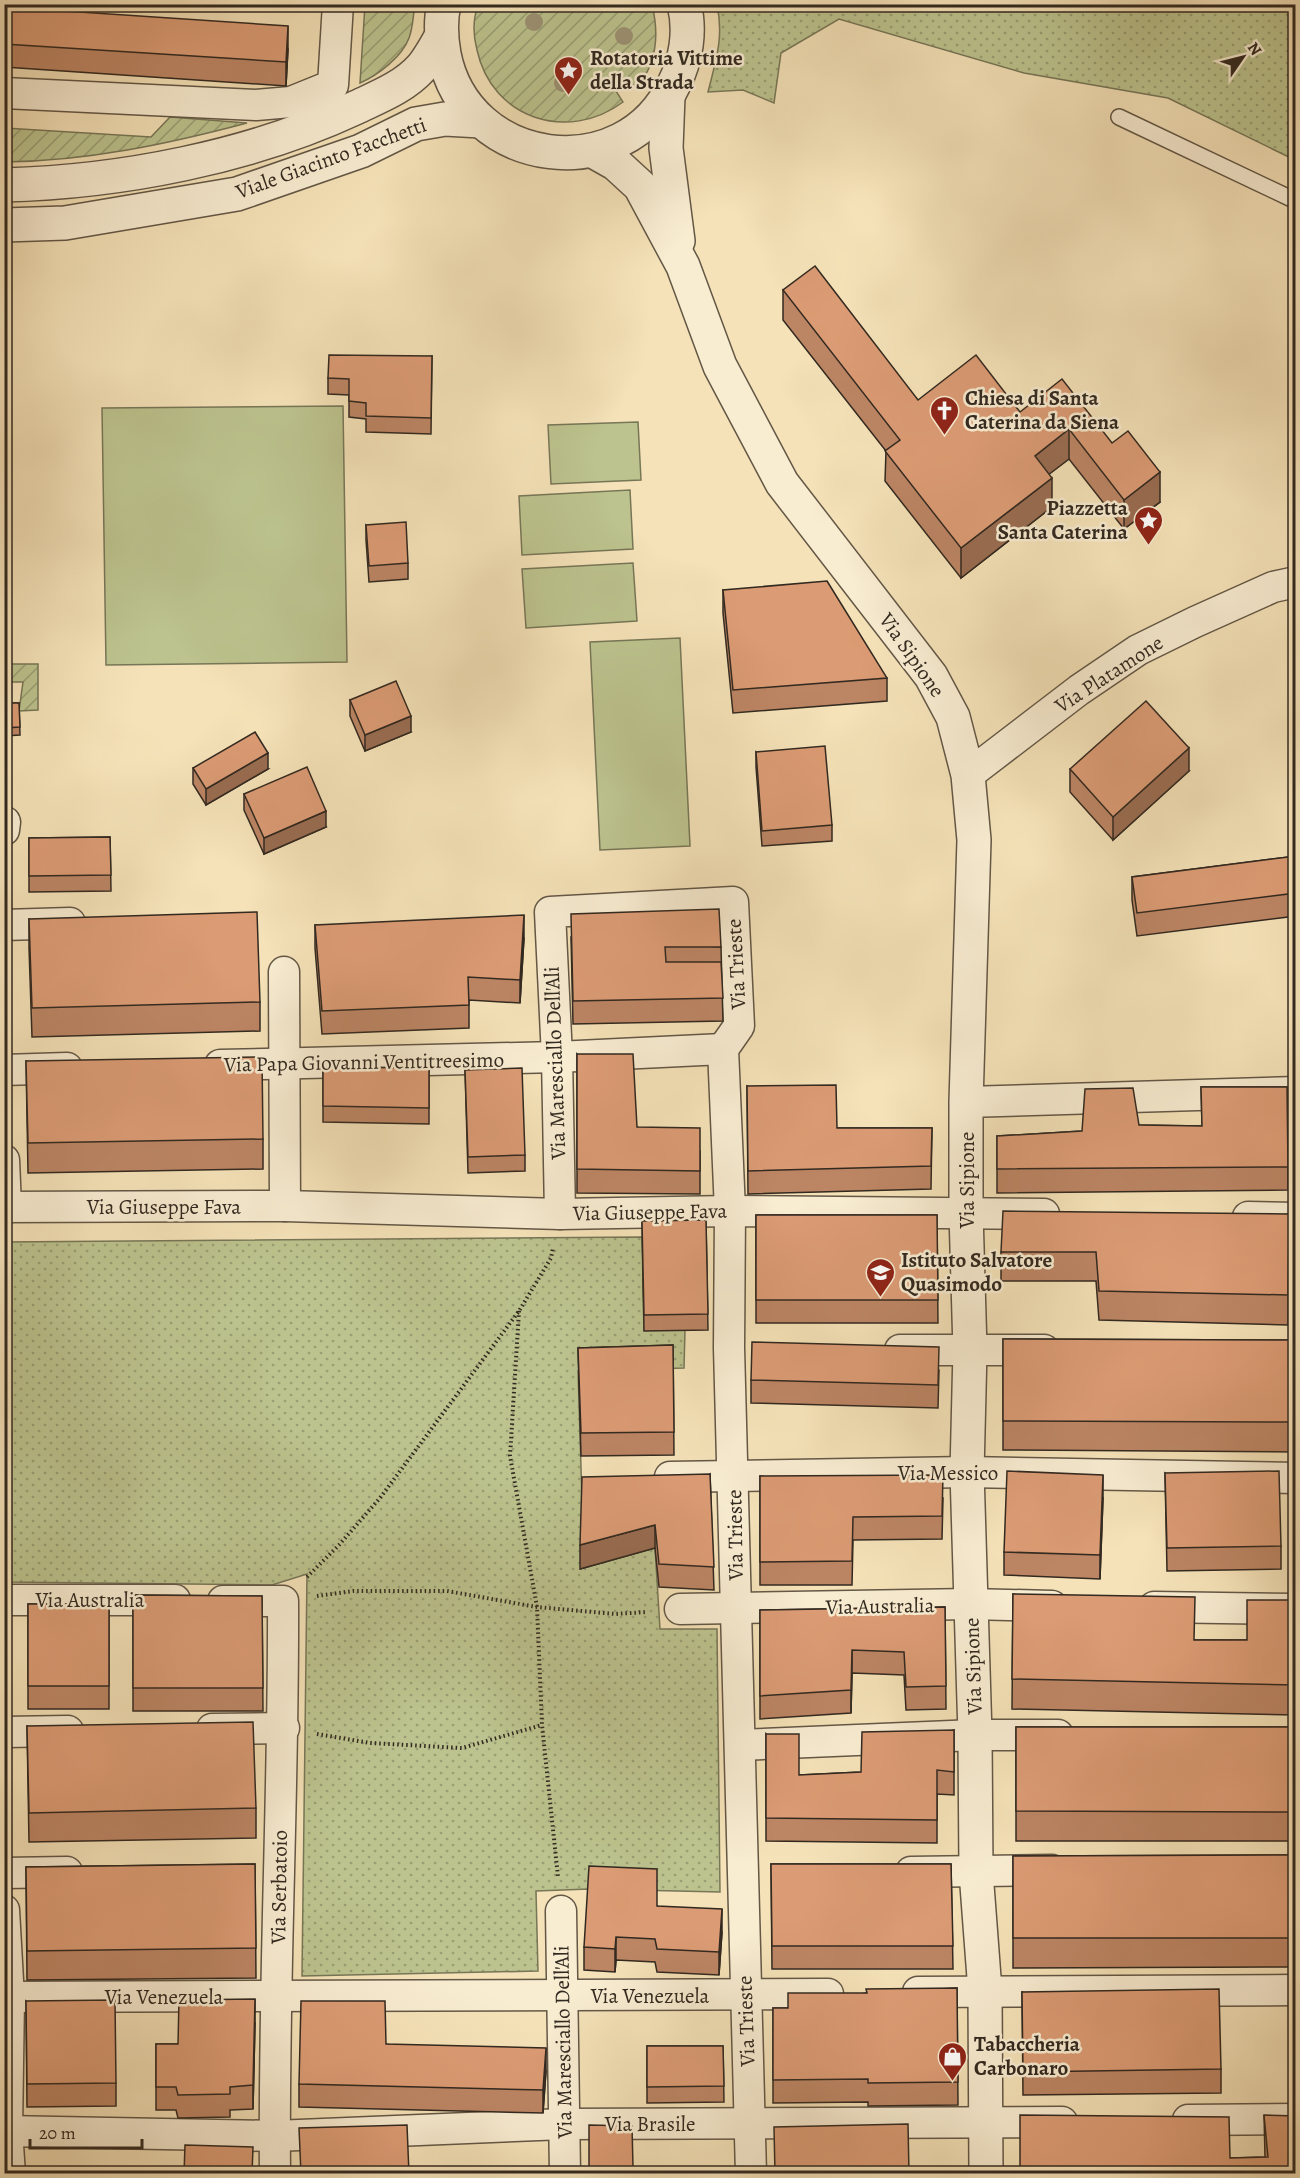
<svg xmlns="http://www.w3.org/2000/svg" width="1300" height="2178" font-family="Alegreya,serif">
	<defs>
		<pattern id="grass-dots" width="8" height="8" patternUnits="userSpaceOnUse" patternTransform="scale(1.5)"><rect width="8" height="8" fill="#bcc38e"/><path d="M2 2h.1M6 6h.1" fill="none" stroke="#999e74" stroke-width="1.8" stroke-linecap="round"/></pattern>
		<pattern id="garden-furrows" width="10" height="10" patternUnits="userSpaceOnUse" patternTransform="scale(1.5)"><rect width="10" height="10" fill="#bcc38e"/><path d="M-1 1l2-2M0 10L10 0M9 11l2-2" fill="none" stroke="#999e74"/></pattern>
	</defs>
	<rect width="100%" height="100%" fill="#f5e2b8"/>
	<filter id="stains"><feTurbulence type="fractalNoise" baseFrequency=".00333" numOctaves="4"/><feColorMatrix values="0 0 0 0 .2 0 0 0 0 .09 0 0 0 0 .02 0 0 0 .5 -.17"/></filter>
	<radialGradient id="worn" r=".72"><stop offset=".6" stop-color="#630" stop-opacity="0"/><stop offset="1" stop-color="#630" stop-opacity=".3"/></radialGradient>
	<g fill="url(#grass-dots)" stroke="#777657" stroke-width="1.5">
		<path d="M717 5H1295V160L1168 98 1024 73 839 19 781 53 774 103 743 90 708 92C716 60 724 37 717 5Z"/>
		<polygon points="642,1237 644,1330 685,1330 684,1368 578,1371 582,1500 655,1548 660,1629 717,1629 720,1892 589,1889 536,1891 538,1971 302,1976 307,1574 272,1585 5,1582 5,1242"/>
	</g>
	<g fill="url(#garden-furrows)" stroke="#777657" stroke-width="1.5">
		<path d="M365 5H415C413 15 413 28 409 38 402 57 378 75 360 83Z"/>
		<path d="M478 5H652C659 33 657 62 638 86L622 81 614 88 623 102C568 143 492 119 477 50 473 35 473 19 478 5Z"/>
		<path d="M170 117 247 123C168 144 87 161 5 162V128L151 137Z"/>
		<polygon points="4,664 38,664 38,710 19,711 23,682 5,682"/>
	</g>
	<g fill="#bcc38e" stroke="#777657" stroke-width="1.5">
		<polygon points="343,406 347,662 106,665 102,408"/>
		<polygon points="638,422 641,480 551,484 548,425"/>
		<polygon points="630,490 633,549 522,555 519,496"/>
		<polygon points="633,563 637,621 526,628 522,569"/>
		<polygon points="680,638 690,846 600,850 590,642"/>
	</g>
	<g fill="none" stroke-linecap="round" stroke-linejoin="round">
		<defs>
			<polyline id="service" points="1119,117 1296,201"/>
			<g id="minor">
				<polyline points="4,93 256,105 291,102 333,85 338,4"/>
				<polyline points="968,775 1079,690 1138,650 1195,622 1273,587 1296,582"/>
				<polyline points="4,830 5,822"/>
				<polyline points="4,925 70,923"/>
				<polyline points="284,972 285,1206"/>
				<polyline points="220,1065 557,1057 723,1049"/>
				<polyline points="4,1070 67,1068"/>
				<polyline points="966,1102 1296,1092"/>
				<polyline points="4,1160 6,1207"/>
				<polyline points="4,1207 285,1206 560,1214 730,1211 1044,1214"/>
				<polyline points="560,1214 557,1057 550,912 733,902 739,1026 723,1049 730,1211 729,1348 751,2174"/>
				<polyline points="1248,1217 1296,1218"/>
				<polyline points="900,1350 1044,1350"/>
				<polyline points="670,1477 967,1472 1296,1478"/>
				<polyline points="4,1600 175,1600"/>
				<path d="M223 1601H283C284 1792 273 1982 275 2174"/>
				<polyline points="1154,1607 1296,1609"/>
				<polyline points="680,1609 970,1604 1052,1606"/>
				<polyline points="212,1729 284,1728"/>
				<polyline points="4,1732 68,1731"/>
				<polyline points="740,1745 975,1735 1058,1735"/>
				<polyline points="911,1872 1052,1870"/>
				<polyline points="4,1873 67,1872"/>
				<polyline points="4,1910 9,1998 7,2131 10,2174"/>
				<polyline points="561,1911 565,2174"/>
				<polyline points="918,1992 1296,1990"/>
				<polyline points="4,1997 828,1994"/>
				<polyline points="1188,2120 1296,2119"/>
				<polyline points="4,2131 275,2136 564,2124 1062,2122"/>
			</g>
			<g id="tertiary">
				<path d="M444 4C440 21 441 37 444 54 466 168 624 190 674 84 686 60 691 31 684 4"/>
				<polyline points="668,96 666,148 678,241"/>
				<polyline points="593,151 616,164 640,186 683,266 720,366 782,483 931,676 953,717 968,775 974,840 966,1102 966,1213 970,1350 967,1472 975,1735 976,1872 985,1991 986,2174"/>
				<path d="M4 185C121 182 250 157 355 108 378 97 404 87 421 68 429 59 435 47 441 37"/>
				<polyline points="4,225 65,223 237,194 361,151 416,124 445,119 481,121"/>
			</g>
		</defs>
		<use href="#service" stroke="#635746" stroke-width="18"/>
		<use href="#minor" stroke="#635746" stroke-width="33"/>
		<use href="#tertiary" stroke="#635746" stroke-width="36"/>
		<g stroke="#322920" stroke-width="4" stroke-dasharray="1.5 3" stroke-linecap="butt">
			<polyline points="519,1311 510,1456 537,1607 542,1725 558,1877"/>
			<polyline points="307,1577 339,1545 380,1498 519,1311 551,1258 553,1248"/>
			<polyline points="317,1596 353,1591 447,1591 537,1607 615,1614 646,1612"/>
			<polyline points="317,1734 370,1743 462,1748 542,1725"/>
		</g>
		<use href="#service" stroke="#f8ecd1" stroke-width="15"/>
		<use href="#minor" stroke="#f8ecd1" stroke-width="30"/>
		<use href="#tertiary" stroke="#f8ecd1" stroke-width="33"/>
	</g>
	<g fill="#9c9274">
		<circle cx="534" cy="22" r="9"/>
		<circle cx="624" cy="36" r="9"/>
		<circle cx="563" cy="83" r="9"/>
	</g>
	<g fill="#bc8564" stroke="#322920" stroke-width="1.5">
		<polygon points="4,7 288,49 286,86 4,67"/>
		<polygon points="783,290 918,400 1020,412 1112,443 1160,502 1124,529 1069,459 1049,474 1052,507 961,578 885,481 886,451 783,320"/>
		<polygon points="432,356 431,434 366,432 366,419 349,417 349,395 328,394 328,378"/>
		<polygon points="366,525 408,563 408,579 369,582 366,540"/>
		<polygon points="723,590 887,678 887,701 733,713 723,613"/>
		<polygon points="350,700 411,732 365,751 350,716"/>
		<polygon points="4,703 19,703 20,735 4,736"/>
		<polygon points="756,752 832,825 832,841 762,846 756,767"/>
		<polygon points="193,768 268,769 206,805 193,784"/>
		<polygon points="1070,769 1189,771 1113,840 1070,792"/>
		<polygon points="244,794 326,827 264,854 244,810"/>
		<polygon points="110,837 111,891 29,892 29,838"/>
		<polygon points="1296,856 1296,916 1137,936 1132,900 1132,877"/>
		<polygon points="29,919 260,1002 260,1031 32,1037 29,948"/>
		<polygon points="315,925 524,938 520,1003 469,1000 469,1028 322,1034 315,948"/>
		<polygon points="571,937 721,947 723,1021 573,1024"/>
		<polygon points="577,1054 637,1127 700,1151 700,1194 577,1193"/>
		<polygon points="26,1061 263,1139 263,1169 28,1173"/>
		<polygon points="323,1067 429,1068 429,1124 323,1122"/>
		<polygon points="465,1070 525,1155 525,1171 468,1173"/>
		<polygon points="747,1086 837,1128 932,1128 931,1189 748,1194"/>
		<polygon points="1201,1087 1287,1087 1288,1190 997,1193 997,1136 1082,1131 1139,1125 1202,1126"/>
		<polygon points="1289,1214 1288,1325 1099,1320 1096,1281 1001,1281 1001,1252"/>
		<polygon points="756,1215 937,1215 938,1323 756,1323"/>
		<polygon points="706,1220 708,1330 644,1331 642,1221"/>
		<polygon points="1003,1339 1296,1340 1296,1452 1003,1450"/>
		<polygon points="673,1345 674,1455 581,1456 578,1348"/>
		<polygon points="939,1370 938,1408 751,1403 751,1380"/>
		<polygon points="1165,1473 1281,1546 1281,1569 1167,1571"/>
		<polygon points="710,1474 714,1590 659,1587 655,1548 580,1569"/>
		<polygon points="760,1476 943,1498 942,1539 853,1540 852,1585 760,1585"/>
		<polygon points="1103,1498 1100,1579 1004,1575 1004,1552"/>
		<polygon points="1013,1594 1195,1640 1247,1640 1296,1600 1296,1715 1012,1709"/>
		<polygon points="133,1595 262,1596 263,1711 133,1711"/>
		<rect x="28" y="1604" width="81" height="105"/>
		<polygon points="945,1607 946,1709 906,1710 904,1675 852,1673 851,1713 760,1719 760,1610"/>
		<polygon points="27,1726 256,1808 256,1838 29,1842"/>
		<rect x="1016" y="1727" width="280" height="114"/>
		<polygon points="954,1730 954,1795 937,1794 937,1843 766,1841 766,1734 799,1775 861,1772"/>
		<polygon points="1296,1855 1296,1967 1013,1968 1013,1856"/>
		<polygon points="255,1864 256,1978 27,1980 26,1867"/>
		<polygon points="771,1864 951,1864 953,1969 772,1969"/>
		<polygon points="657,1906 722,1932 719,1975 657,1972 655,1962 616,1960 615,1972 584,1970 584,1947"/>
		<polygon points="957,1988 958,2105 868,2106 868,2102 773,2103 773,2008 788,2008 866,1993"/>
		<polygon points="1022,1992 1221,2069 1221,2093 1023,2095"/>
		<polygon points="26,2001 116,2083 116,2106 27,2107"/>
		<polygon points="255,2023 253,2109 230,2110 230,2117 178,2118 176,2110 156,2110 156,2044 178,2044"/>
		<polygon points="386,2044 546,2071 543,2113 299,2107 299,2084"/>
		<polygon points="647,2046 723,2046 724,2102 647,2103"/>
		<polygon points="1264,2115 1296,2174 1230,2158 1265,2157"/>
	</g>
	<g fill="#996c51" stroke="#322920" stroke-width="1.5">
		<polygon points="288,26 288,49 286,86 286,62"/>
		<polygon points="1069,429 1069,459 1035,485 1035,456"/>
		<polygon points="1160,472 1160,502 1124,529 1124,500"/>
		<polygon points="1052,478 1052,507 961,578 961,548"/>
		<polygon points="411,716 411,732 365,751 365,735"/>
		<polygon points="1189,748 1189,771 1113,840 1113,817"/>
		<polygon points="268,753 268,769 206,805 206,789"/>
		<polygon points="326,811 326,827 264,854 264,838"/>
		<polygon points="524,915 524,938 520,1003 520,980"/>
		<polygon points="1103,1475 1103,1498 1100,1579 1100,1555"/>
		<polygon points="655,1525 655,1548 580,1569 580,1545"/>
		<polygon points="852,1650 852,1673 851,1713 851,1690"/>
		<polygon points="722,1909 722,1932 719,1975 719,1952"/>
		<polygon points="616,1937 616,1960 615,1972 615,1949"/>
		<polygon points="255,1999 255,2023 253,2109 253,2085"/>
		<polygon points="546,2048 546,2071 543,2113 543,2090"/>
	</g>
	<g fill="#db9b74" stroke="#322920" stroke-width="1.5">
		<polygon points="4,7 288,26 286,62 4,44"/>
		<polygon points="815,266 918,400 976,355 1020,412 1062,379 1112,443 1128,431 1160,472 1124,500 1069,429 1035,456 1052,478 961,548 885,451 900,440 783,290"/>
		<polygon points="329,355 432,356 431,418 366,416 366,403 349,401 349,379 328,378"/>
		<polygon points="406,522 408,563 369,566 366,525"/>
		<polygon points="827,581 887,678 733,690 723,590"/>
		<polygon points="396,681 411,716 365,735 350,700"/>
		<polygon points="1146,701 1189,748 1113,817 1070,769"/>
		<polygon points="4,703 19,703 20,727 4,728"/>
		<polygon points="255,732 268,753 206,789 193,768"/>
		<polygon points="825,746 832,825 762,831 756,752"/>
		<polygon points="307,767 326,811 264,838 244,794"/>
		<polygon points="110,837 111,875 29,876 29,838"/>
		<polygon points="1296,856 1296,893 1137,913 1132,877"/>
		<polygon points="719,909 721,947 665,947 666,962 721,962 723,998 573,1001 571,914"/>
		<polygon points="257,912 260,1002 32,1008 29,919"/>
		<polygon points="524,915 520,980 468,977 469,1005 322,1011 315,925"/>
		<polygon points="577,1054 633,1054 637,1127 700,1128 700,1171 577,1169"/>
		<polygon points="262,1057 263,1139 28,1143 26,1061"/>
		<polygon points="323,1067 429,1068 429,1108 323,1106"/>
		<polygon points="522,1068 525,1155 468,1157 465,1070"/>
		<polygon points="836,1085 837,1128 932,1128 931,1166 748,1171 747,1086"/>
		<polygon points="1201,1087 1287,1087 1288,1167 997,1169 997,1136 1082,1131 1085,1089 1133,1088 1139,1125 1202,1126"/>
		<polygon points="1003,1211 1289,1214 1288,1295 1099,1291 1096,1252 1001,1252"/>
		<polygon points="756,1215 937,1215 938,1300 756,1300"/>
		<polygon points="706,1220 708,1314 644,1315 642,1221"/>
		<polygon points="1003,1339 1296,1340 1296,1422 1003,1421"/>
		<polygon points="752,1342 939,1347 938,1385 751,1380"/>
		<polygon points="673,1345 674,1432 581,1433 578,1348"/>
		<polygon points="1007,1471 1103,1475 1100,1555 1004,1552"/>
		<polygon points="1279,1471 1281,1546 1167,1548 1165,1473"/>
		<polygon points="710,1474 714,1567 659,1564 655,1525 580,1545 582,1477"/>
		<polygon points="943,1475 942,1516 853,1517 852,1561 760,1562 760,1476"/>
		<polygon points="1013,1594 1195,1597 1194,1640 1247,1640 1247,1600 1296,1600 1296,1685 1012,1679"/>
		<polygon points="133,1595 262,1596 263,1688 133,1688"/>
		<rect x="28" y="1604" width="81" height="82"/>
		<polygon points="945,1607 946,1686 906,1687 904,1652 852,1650 851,1690 760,1696 760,1610"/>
		<polygon points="253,1722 256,1808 29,1813 27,1726"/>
		<polygon points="1016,1727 1296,1727 1296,1812 1016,1811"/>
		<polygon points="954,1730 954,1772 937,1770 937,1820 766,1818 766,1734 799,1734 799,1775 861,1772 862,1732"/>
		<polygon points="1296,1855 1296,1938 1013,1938 1013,1856"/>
		<polygon points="255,1864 256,1948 27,1951 26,1867"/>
		<polygon points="771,1864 951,1864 953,1946 772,1946"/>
		<polygon points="589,1866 657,1869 657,1906 722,1909 719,1952 657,1949 655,1939 616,1937 615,1949 584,1947"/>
		<polygon points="957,1988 958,2082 868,2083 868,2079 773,2080 773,2008 788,2008 788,1993 867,1993 866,1989"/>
		<polygon points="1219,1989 1221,2069 1023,2072 1022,1992"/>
		<polygon points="255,1999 253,2085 230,2087 230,2094 178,2095 176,2087 156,2087 156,2044 178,2044 179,2000"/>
		<polygon points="115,2000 116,2083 27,2084 26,2001"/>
		<polygon points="301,2001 385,2001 386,2044 546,2048 543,2090 299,2084"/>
		<polygon points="647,2046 723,2046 724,2086 647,2087"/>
		<polygon points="1020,2115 1229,2117 1230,2158 1268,2157 1264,2115 1296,2116 1296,2174 1020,2174"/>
		<polygon points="908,2124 909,2174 775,2174 774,2127"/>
		<polygon points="407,2125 409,2174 301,2174 299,2128"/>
		<polygon points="589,2125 632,2126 633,2167 734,2168 735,2174 589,2174"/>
		<polygon points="185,2145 253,2147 252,2174 184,2174"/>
	</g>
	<defs>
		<symbol id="sight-pin" viewBox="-11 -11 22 30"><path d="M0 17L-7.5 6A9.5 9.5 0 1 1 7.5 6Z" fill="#8f2418" stroke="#f8ecd1"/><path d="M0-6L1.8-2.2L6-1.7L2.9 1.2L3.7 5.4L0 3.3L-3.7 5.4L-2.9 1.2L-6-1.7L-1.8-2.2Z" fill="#fff"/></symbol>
		<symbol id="church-pin" viewBox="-11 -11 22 30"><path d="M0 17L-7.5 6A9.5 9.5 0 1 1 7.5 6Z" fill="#8f2418" stroke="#f8ecd1"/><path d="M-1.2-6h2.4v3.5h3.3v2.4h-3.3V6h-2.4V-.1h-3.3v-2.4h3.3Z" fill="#fff"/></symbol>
		<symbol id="school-pin" viewBox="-11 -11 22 30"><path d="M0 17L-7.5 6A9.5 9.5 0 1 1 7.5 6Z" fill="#8f2418" stroke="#f8ecd1"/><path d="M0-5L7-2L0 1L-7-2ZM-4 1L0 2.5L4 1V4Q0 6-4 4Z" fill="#fff"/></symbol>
		<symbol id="shop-pin" viewBox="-11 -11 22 30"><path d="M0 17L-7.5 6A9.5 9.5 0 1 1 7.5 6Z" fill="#8f2418" stroke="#f8ecd1"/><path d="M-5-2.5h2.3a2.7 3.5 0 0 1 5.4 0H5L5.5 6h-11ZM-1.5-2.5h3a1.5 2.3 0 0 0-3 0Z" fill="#fff"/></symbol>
	</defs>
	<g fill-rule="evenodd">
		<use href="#sight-pin" x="552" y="54" width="33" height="45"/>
		<use href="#church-pin" x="928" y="394" width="33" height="45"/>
		<use href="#sight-pin" x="1132" y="504" width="33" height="45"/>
		<use href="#school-pin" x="864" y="1256" width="33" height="45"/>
		<use href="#shop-pin" x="936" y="2040" width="33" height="45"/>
	</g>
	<g text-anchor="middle" stroke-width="5" stroke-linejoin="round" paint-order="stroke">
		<g font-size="21" font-weight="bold" fill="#322920" stroke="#f8ecd1" text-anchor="start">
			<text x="590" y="65">Rotatoria Vittime<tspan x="590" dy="24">della Strada</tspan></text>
			<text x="965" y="405">Chiesa di Santa<tspan x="965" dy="24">Caterina da Siena</tspan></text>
			<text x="1128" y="515" text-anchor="end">Piazzetta<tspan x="1128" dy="24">Santa Caterina</tspan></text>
			<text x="901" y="1267">Istituto Salvatore<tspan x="901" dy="24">Quasimodo</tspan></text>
			<text x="974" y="2051">Tabaccheria<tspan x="974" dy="24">Carbonaro</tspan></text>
		</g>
		<g font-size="21" fill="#322920" stroke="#f8ecd1">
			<text transform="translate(331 158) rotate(-20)" y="7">Viale Giacinto Facchetti</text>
			<text transform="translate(912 655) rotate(55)" y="7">Via Sipione</text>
			<text transform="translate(1109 674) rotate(-33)" y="7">Via Platamone</text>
			<text transform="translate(736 964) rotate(-93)" y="7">Via Trieste</text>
			<text transform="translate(364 1062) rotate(-1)" y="7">Via Papa Giovanni Ventitreesimo</text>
			<text transform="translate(555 1063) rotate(-92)" y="7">Via Maresciallo Dell'Ali</text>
			<text transform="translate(967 1180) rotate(-90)" y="7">Via Sipione</text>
			<text x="164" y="1214">Via Giuseppe Fava</text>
			<text transform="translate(650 1212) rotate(-1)" y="7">Via Giuseppe Fava</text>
			<text x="948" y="1480">Via Messico</text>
			<text transform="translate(735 1535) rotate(-91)" y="7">Via Trieste</text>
			<text x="90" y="1607">Via Australia</text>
			<text transform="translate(880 1606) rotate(-1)" y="7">Via Australia</text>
			<text transform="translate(973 1666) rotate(-92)" y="7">Via Sipione</text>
			<text transform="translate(279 1887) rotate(-89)" y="7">Via Serbatoio</text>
			<text x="650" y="2003">Via Venezuela</text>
			<text x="164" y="2004">Via Venezuela</text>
			<text transform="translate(746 2021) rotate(-92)" y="7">Via Trieste</text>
			<text transform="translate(563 2042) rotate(-91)" y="7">Via Maresciallo Dell'Ali</text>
			<text x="650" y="2131">Via Brasile</text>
		</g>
	</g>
	<rect width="1300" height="2178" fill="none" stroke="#f5e2b8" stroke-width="24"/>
	<rect x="6" y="6" width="1288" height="2166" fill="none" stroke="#322920" stroke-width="3"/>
	<rect x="12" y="12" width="1276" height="2154" fill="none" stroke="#322920" stroke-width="1.5"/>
	<g transform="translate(1243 57) rotate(55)" stroke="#f8ecd1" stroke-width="4.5" paint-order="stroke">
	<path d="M0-4.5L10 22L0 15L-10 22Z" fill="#322920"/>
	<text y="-9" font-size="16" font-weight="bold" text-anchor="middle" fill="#322920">N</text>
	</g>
	<path d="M30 2139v9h112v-9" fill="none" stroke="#322920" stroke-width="3"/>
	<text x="39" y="2139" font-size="18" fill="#322920" stroke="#f8ecd1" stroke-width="4.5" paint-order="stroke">20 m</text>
	<rect width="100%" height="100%" filter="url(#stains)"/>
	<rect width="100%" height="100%" fill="url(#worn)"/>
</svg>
